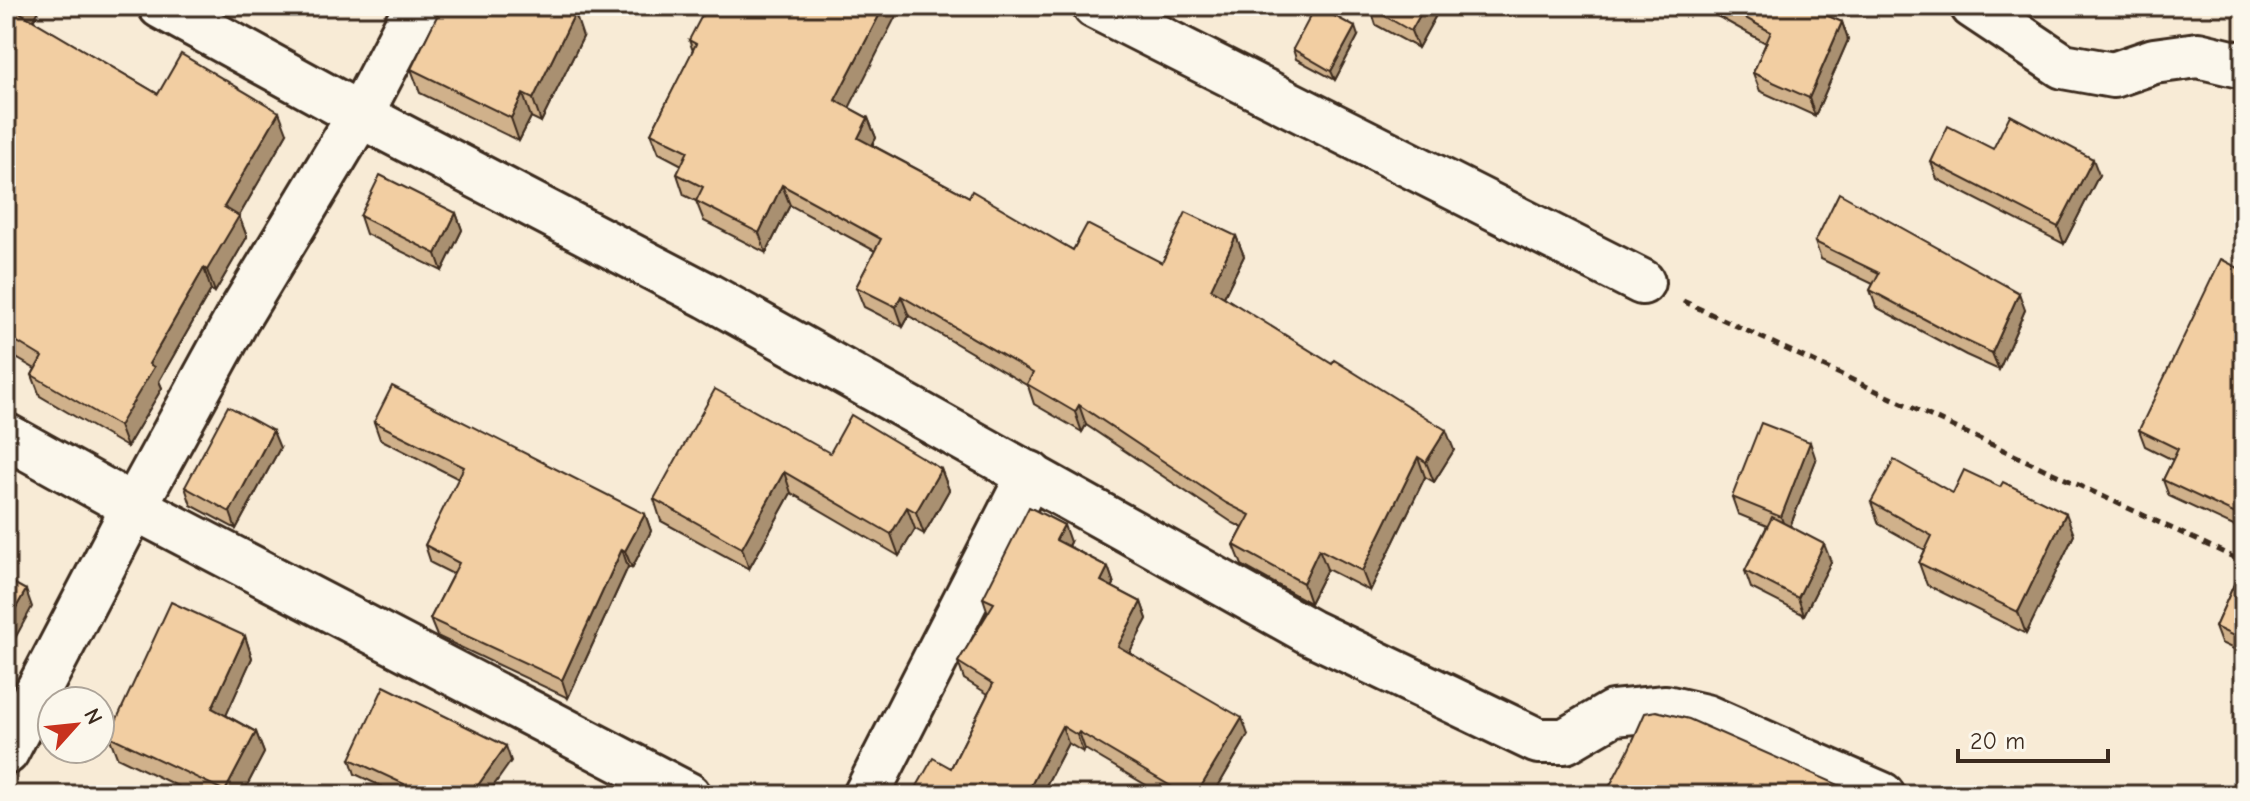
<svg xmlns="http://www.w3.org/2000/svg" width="2250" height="801" font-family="'Comic Neue',sans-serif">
	<rect width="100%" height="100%" fill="#f8ebd6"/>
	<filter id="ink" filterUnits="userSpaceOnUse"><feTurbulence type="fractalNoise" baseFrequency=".0125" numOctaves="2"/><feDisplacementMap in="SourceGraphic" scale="16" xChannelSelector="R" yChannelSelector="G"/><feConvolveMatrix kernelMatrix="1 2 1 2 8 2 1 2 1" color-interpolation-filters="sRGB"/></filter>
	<g filter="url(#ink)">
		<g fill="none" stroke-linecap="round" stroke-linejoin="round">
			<defs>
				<g id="street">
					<polyline points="161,6 360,115 708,296 1310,632 1538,741 1565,741 1613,713 1666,708 1705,717 1882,795"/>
					<polyline points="1095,6 1642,282"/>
					<polyline points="1973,6 2063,66 2113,75 2154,61 2198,55 2244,66"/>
					<polyline points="6,436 134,507 688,795"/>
					<polyline points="6,752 134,507 237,319 360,115 417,6"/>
					<polyline points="866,795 1030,474"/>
				</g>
			</defs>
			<use href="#street" stroke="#3b2a1e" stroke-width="50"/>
			<polyline stroke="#3b2a1e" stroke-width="5" stroke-dasharray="8 6" stroke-linecap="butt" points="1683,301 2244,562"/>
			<use href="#street" stroke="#fbf7ec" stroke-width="44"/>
		</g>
		<g fill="#d0b18b" stroke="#3b2a1e" stroke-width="2">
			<polygon points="6,6 39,6 40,9 33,21 158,94 287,133 239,216 247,237 215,292 211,290 159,381 162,388 127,447 40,396 32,375 35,369 6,352"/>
			<polygon points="1370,6 1441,6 1418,48 1376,25"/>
			<polygon points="1699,6 1805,6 1842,22 1848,40 1815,116 1760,91 1753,73 1766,43"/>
			<polygon points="1358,36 1335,80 1296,59 1293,49"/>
			<polygon points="583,37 541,122 531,117 519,141 420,93 411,69"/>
			<polygon points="689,40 849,108 868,118 876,138 872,145 969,197 1073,250 1162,263 1236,236 1244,256 1224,297 1454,450 1434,482 1425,477 1370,591 1327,569 1310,603 1242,565 1234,545 1243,528 1233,523 1086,425 1082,432 1034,404 1028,386 909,316 903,327 864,307 856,287 875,251 790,205 766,253 704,221 696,201 684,195 677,174 682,165 659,153 651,133 693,51"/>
			<polygon points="1993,149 2099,175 2064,244 1937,179 1931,162"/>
			<polygon points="456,213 462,230 442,271 366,234 360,216"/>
			<polygon points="1815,242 2025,310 1999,370 1966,355 1876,307 1870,290 1873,284 1821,259"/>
			<polygon points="2244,271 2244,531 2169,496 2163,480 2173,460 2145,446 2139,430"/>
			<polygon points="374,422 645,514 651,531 632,568 628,567 568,698 437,636 430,619 453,574 431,563 425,545 459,479 380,439"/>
			<polygon points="280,448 236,529 191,505 185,487"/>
			<polygon points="830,453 941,469 949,490 924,534 915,529 899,556 791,493 749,569 661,521 654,499"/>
			<polygon points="1816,460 1790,527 1831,562 1804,615 1751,588 1745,571 1767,526 1738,514 1732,497"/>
			<polygon points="1953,493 2074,535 2026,634 1927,585 1919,563 1925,550 1879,524 1871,502"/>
			<polygon points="1070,542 1068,546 1108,567 1114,584 1112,587 1141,602 1147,619 1129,653 1248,735 1213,795 1163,795 1085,749 1083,752 1068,743 1041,795 912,795 951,768 988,694 964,679 958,662 988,613 983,598"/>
			<polygon points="2244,562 2244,654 2221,643 2215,627"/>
			<polygon points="245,636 252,658 226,715 256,732 264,753 242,795 196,795 117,757 109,736"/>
			<polygon points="350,759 511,761 398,794 355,774"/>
		</g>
		<g fill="#a99071" stroke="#3b2a1e" stroke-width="2">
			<polygon points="22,6 39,6 40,9 26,33 19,12"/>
			<polygon points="884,6 901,6 843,120 835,100"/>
			<polygon points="1425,6 1441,6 1418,48 1411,31"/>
			<polygon points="575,13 583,37 541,122 533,99"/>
			<polygon points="1842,22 1848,40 1815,116 1809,98"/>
			<polygon points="1355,27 1358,36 1335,80 1331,71"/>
			<polygon points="523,94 531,117 519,141 511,118"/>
			<polygon points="279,112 287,133 239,216 247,237 215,292 207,270 224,207"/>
			<polygon points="868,118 876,138 865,158 858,138"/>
			<polygon points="2093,159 2099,175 2064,244 2058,227"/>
			<polygon points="782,185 790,205 766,253 759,233"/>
			<polygon points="456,213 462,230 442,271 436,254"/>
			<polygon points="1236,236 1244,256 1218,309 1211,289"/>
			<polygon points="204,268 211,290 159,381 162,388 127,447 119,426 149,364"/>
			<polygon points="2019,293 2025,310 1999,370 1992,353"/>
			<polygon points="901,296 909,316 903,327 896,307"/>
			<polygon points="1079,405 1086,425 1082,432 1075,412"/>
			<polygon points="1446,430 1454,450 1434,482 1426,462"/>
			<polygon points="273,431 280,448 236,529 230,512"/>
			<polygon points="1810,442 1816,460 1787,534 1781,517"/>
			<polygon points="1418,457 1425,477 1370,591 1362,571"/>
			<polygon points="941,469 949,490 924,534 916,512"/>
			<polygon points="784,472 791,493 749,569 742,548"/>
			<polygon points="907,507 915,529 899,556 891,534"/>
			<polygon points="2066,513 2074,535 2026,634 2018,612"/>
			<polygon points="645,514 651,531 632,568 625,551"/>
			<polygon points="1064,525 1070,542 1062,557 1056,540"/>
			<polygon points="1824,544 1831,562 1804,615 1798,598"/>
			<polygon points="622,549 628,567 568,698 562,680"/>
			<polygon points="1319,549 1327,569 1310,603 1303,583"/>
			<polygon points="1108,567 1114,584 1107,598 1101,581"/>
			<polygon points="26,590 32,607 6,655 6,625"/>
			<polygon points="1141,602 1147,619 1124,663 1118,646"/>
			<polygon points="245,636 252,658 220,729 212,708"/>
			<polygon points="1242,718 1248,735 1213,795 1196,795"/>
			<polygon points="1062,726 1068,743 1041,795 1026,795"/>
			<polygon points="256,732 264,753 242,795 227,795 225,791"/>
			<polygon points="1079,732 1085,749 1083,752 1077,735"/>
			<polygon points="506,746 511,761 487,795 471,795"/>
		</g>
		<g fill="#f2cea2" stroke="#3b2a1e" stroke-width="2">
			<polygon points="6,6 22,6 19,12 158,94 181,54 279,112 224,207 239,216 207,270 204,268 149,364 154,367 119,426 32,375 42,357 6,335"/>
			<polygon points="442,6 560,6 575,13 533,99 523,94 511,118 411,69"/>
			<polygon points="707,6 884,6 835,100 868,118 858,138 969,197 972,191 1073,250 1087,224 1162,263 1186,212 1236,236 1211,289 1332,364 1334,360 1446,430 1426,462 1418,457 1362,571 1319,549 1303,583 1234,545 1250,515 1226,503 1079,405 1075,412 1027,384 1033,373 901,296 896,307 856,287 881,239 782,185 759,233 696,201 703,187 677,174 688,151 651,133 696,44 689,40"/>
			<polygon points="1316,6 1355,27 1331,71 1293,49"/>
			<polygon points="1370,6 1425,6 1411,31 1369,7"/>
			<polygon points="1724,6 1805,6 1842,22 1809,98 1753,73 1771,32"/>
			<polygon points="2010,115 2093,159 2058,227 1931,162 1948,126 1993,149"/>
			<polygon points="380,175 456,213 436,254 360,216"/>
			<polygon points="1839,193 2019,293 1992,353 1960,338 1870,290 1879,273 1815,242"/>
			<polygon points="2221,259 2244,271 2244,518 2163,480 2178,449 2139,430"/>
			<polygon points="392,386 645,514 625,551 622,549 562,680 430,619 459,563 425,545 464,467 374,422"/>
			<polygon points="715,389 830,453 851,415 941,469 916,512 907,507 891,534 784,472 742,548 654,499"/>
			<polygon points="228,406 273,431 230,512 185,487"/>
			<polygon points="1761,423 1810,442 1781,517 1732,497"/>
			<polygon points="1894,460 1953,493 1964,470 2000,487 2003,482 2066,513 2018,612 1919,563 1932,536 1871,502"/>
			<polygon points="1029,507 1064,525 1056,540 1108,567 1101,581 1141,602 1118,646 1242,718 1196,795 1186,795 1079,732 1077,735 1062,726 1026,795 912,795 933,758 951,768 993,684 958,662 994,603 983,598"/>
			<polygon points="1772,517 1824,544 1798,598 1745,571"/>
			<polygon points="2244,562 2244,641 2215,627"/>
			<polygon points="6,579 26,590 6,625"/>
			<polygon points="171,602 245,636 212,708 256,732 225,791 109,736"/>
			<polygon points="384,686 506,746 471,795 398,795 404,784 350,759"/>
			<polygon points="1656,711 1689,719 1850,790 1847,795 1605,795 1629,749 1645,713"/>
		</g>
	</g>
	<rect width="2250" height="801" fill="none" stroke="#fbf7ec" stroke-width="32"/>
	<rect x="16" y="16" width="2218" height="769" fill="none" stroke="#3b2a1e" stroke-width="3" filter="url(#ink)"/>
	<g transform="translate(76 725) rotate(63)"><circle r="38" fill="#fbf7ec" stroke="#aea59a" stroke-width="2"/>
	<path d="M0-6L14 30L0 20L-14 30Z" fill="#c8321e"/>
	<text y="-12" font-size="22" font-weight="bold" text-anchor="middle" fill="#3b2a1e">N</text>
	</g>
	<path d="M1958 749v12h150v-12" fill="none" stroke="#3b2a1e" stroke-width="4"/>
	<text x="1970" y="749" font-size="24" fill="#3b2a1e" stroke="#fbf7ec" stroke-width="6" paint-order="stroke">20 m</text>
</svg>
